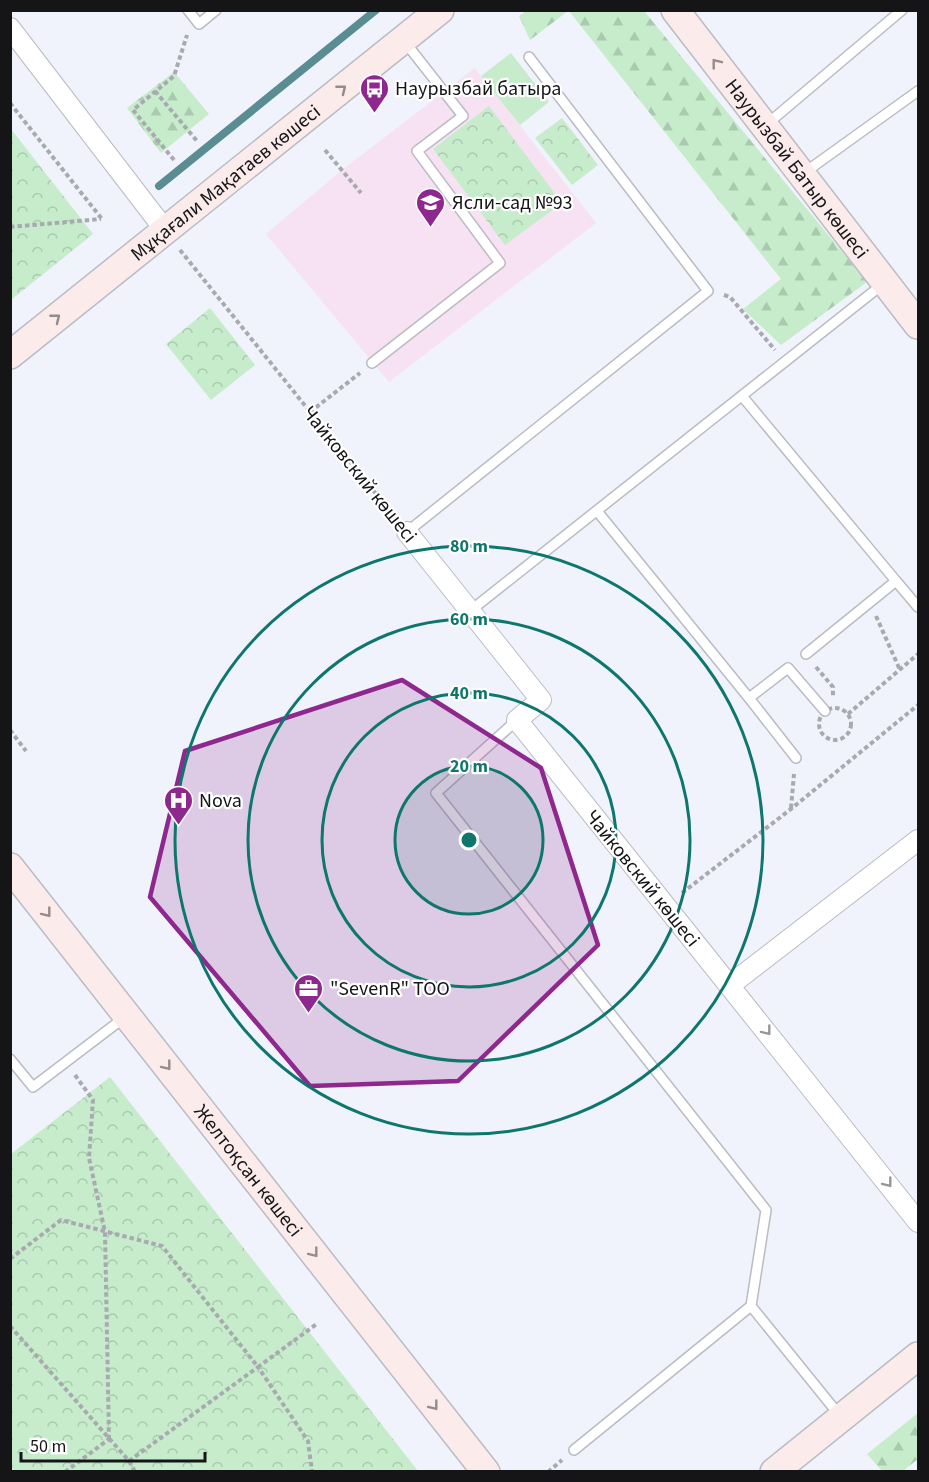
<svg xmlns="http://www.w3.org/2000/svg" width="929" height="1482" font-family="'Source Sans 3',sans-serif">
	<defs>
		<pattern id="forest-firs" width="22" height="20" patternUnits="userSpaceOnUse" patternTransform="scale(1.5)"><rect width="22" height="20" fill="#c6eccb"/><path d="M5 1l3.5 6h-7zM16 11l3.5 6h-7z" fill="#a9caae"/></pattern>
		<pattern id="park-crowns" width="20" height="18" patternUnits="userSpaceOnUse" patternTransform="scale(1.5)"><rect width="20" height="18" fill="#c6eccb"/><path d="M2 6a3 3 0 1 1 6 0M12 15a3 3 0 1 1 6 0" fill="none" stroke="#a9caae"/></pattern>
	</defs>
	<rect width="100%" height="100%" fill="#f0f3fb"/>
	<polygon fill="#f6e2f2" points="475,68 596,223 389,382 266,234 342,170"/>
	<g fill="url(#forest-firs)">
		<polygon points="526,11 526,10 568,11 530,40 519,16"/>
		<polygon points="569,11 644,11 867,282 781,345 743,309 781,279"/>
		<polygon points="174,72 209,114 161,153 127,108"/>
		<polygon points="918,1413 918,1459 903,1471 882,1471 867,1454"/>
	</g>
	<g fill="url(#park-crowns)">
		<polygon points="489,106 562,203 505,245 433,149"/>
		<polygon points="562,118 598,165 572,185 535,138"/>
		<polygon points="11,129 93,234 11,300 10,300"/>
		<polygon points="210,308 255,365 211,400 166,344"/>
		<polygon points="110,1077 418,1471 11,1471 11,1154"/>
	</g>
	<polygon fill="#c6eccb" points="511,53 549,102 520,125 481,76"/>
	<g fill="none" stroke-linecap="round" stroke-linejoin="round">
		<polyline stroke="#5a8c93" stroke-width="8" points="159,186 376,10"/>
		<defs>
			<g id="lane">
				<polyline points="188,10 199,24 216,10"/>
				<polyline points="766,125 902,10"/>
				<polyline points="804,173 918,91"/>
				<polyline points="372,363 500,263 417,151 463,116 405,42"/>
				<polyline points="742,396 896,581 806,654"/>
				<polyline points="597,511 749,698 796,758"/>
				<polyline points="407,532 708,291 529,57"/>
				<polyline points="896,581 918,607"/>
				<polyline points="470,611 883,284"/>
				<polyline points="749,698 788,668 825,711"/>
				<polyline points="517,720 436,793 766,1210 751,1306 840,1416"/>
				<polyline points="10,1059 33,1087 125,1017"/>
				<polyline points="574,1450 751,1306"/>
			</g>
			<g id="street">
				<polyline points="10,28 165,230"/>
				<polyline points="407,532 541,700 517,720 918,1222"/>
				<polyline points="730,985 918,840"/>
			</g>
			<g id="secondary">
				<path id="s1" d="M675 10 918 325"/>
				<path id="s2" d="M10 355 440 10"/>
				<path id="s3" d="M10 867 486 1472"/>
				<polyline points="774,1472 918,1356"/>
			</g>
		</defs>
		<use href="#lane" stroke="#babcc4" stroke-width="12"/>
		<use href="#street" stroke="#babcc4" stroke-width="22"/>
		<use href="#secondary" stroke="#babcc4" stroke-width="30"/>
		<g stroke="#a8aab0" stroke-width="4" stroke-dasharray="4.5 3" stroke-linecap="butt">
			<polyline points="155,91 197,141"/>
			<polyline points="10,103 102,219"/>
			<polyline points="325,150 361,193"/>
			<polyline points="174,160 133,110 174,76 187,35"/>
			<polyline points="10,227 101,219"/>
			<polyline points="180,250 393,515"/>
			<polyline points="724,295 730,297 775,350"/>
			<polyline points="310,412 360,373"/>
			<polyline points="876,616 900,670"/>
			<polyline points="816,667 833,687 833,696"/>
			<circle cx="835" cy="724" r="16"/>
			<polyline points="848,714 918,654"/>
			<polyline points="10,730 26,751"/>
			<polyline points="791,808 794,774"/>
			<polyline points="682,893 791,809 918,705"/>
			<polyline points="75,1075 93,1100 89,1158 105,1232 109,1439"/>
			<polyline points="10,1259 61,1220 162,1246 258,1367 318,1323"/>
			<polyline points="10,1326 129,1461 135,1472"/>
			<polyline points="129,1461 258,1367 308,1441 312,1472"/>
			<polyline points="65,1472 109,1439"/>
			<polyline points="548,1472 562,1460"/>
		</g>
		<use href="#lane" stroke="#fff" stroke-width="9"/>
		<use href="#street" stroke="#fff" stroke-width="20"/>
		<use href="#secondary" stroke="#fcebeb" stroke-width="27"/>
	</g>
	<defs><path id="oneway-chevron" d="M-2-3.5L2.5 0L-2 3.5" fill="none" stroke-width="1.6" stroke-linecap="round" stroke-linejoin="round" transform="scale(1.5)"/></defs>
	<g stroke="#948b8c">
		<use href="#oneway-chevron" transform="translate(716 63) rotate(-128)"/>
		<use href="#oneway-chevron" transform="translate(342 89) rotate(-39)"/>
		<use href="#oneway-chevron" transform="translate(56 318) rotate(-39)"/>
		<use href="#oneway-chevron" transform="translate(47 913) rotate(52)"/>
		<use href="#oneway-chevron" transform="translate(167 1066) rotate(52)"/>
		<use href="#oneway-chevron" transform="translate(314 1253) rotate(52)"/>
		<use href="#oneway-chevron" transform="translate(434 1406) rotate(52)"/>
	</g>
	<g stroke="#969697">
		<use href="#oneway-chevron" transform="translate(767 1031) rotate(52)"/>
		<use href="#oneway-chevron" transform="translate(888 1183) rotate(52)"/>
	</g>
	<path fill="#8f288e" fill-opacity="0.2" stroke="#8f288e" stroke-width="4.5" stroke-linejoin="round" d="M402 680 541 768 598 945 458 1081 310 1086 150 897 185 751Z"/>
	<circle cx="469" cy="840" r="74" fill="#0f766e" fill-opacity=".12"/>
	<g fill="none" stroke="#0f766e" stroke-width="3">
		<circle cx="469" cy="840" r="74"/>
		<circle cx="469" cy="840" r="147"/>
		<circle cx="469" cy="840" r="221"/>
		<circle cx="469" cy="840" r="294"/>
	</g>
	<defs>
		<symbol id="bus-pin" viewBox="-11 -11 22 30"><path d="M0 17L-7.5 6A9.5 9.5 0 1 1 7.5 6Z" fill="#8f288e" stroke="#fff"/><path d="M-5-6H5V4H4V6H2V4H-2V6H-4V4H-5ZM-3.5-4V0h7V-4ZM-3.5 1.2v1.5H-2V1.2ZM2 1.2v1.5H3.5V1.2Z" fill="#fff"/></symbol>
		<symbol id="school-pin" viewBox="-11 -11 22 30"><path d="M0 17L-7.5 6A9.5 9.5 0 1 1 7.5 6Z" fill="#8f288e" stroke="#fff"/><path d="M0-5L7-2L0 1L-7-2ZM-4 1L0 2.5L4 1V4Q0 6-4 4Z" fill="#fff"/></symbol>
		<symbol id="hospital-pin" viewBox="-11 -11 22 30"><path d="M0 17L-7.5 6A9.5 9.5 0 1 1 7.5 6Z" fill="#8f288e" stroke="#fff"/><path d="M-5-5h3v3.5h4V-5h3V5h-3V1.5h-4V5h-3Z" fill="#fff"/></symbol>
		<symbol id="office-pin" viewBox="-11 -11 22 30"><path d="M0 17L-7.5 6A9.5 9.5 0 1 1 7.5 6Z" fill="#8f288e" stroke="#fff"/><path d="M-6-3h4V-5.5h4V-3h4V5H-6ZM-1-4.5V-3h2v-1.5ZM-6 0V1H6V0Z" fill="#fff"/></symbol>
	</defs>
	<g fill-rule="evenodd">
		<use href="#bus-pin" x="358" y="72" width="33" height="45"/>
		<use href="#school-pin" x="414" y="186" width="33" height="45"/>
		<use href="#hospital-pin" x="162" y="784" width="33" height="45"/>
		<use href="#office-pin" x="292" y="972" width="33" height="45"/>
	</g>
	<g text-anchor="middle" stroke-width="4.5" stroke-linejoin="round" paint-order="stroke">
		<g font-size="20" fill="#151518" stroke="#fff" text-anchor="start">
			<text x="395" y="95">Наурызбай батыра</text>
			<text x="452" y="209">Ясли-сад №93</text>
			<text x="199" y="807">Nova</text>
			<text x="330" y="995">"SevenR" ТОО</text>
		</g>
		<g font-size="20" fill="#151518" stroke="#fff">
			<text dy="7" stroke="none"><textPath href="#s1" startOffset="200">Наурызбай Батыр көшесі</textPath></text>
			<text dy="7" stroke="none"><textPath href="#s2" startOffset="276">Мұқағали Мақатаев көшесі</textPath></text>
			<text transform="translate(360 474) rotate(51)" y="7">Чайковский көшесі</text>
			<text transform="translate(643 878) rotate(51)" y="7">Чайковский көшесі</text>
			<text dy="7" stroke="none"><textPath href="#s3" startOffset="386">Желтоқсан көшесі</textPath></text>
		</g>
	</g>
	<circle cx="469" cy="840" r="9" fill="#0f766e" stroke="#fff" stroke-width="3"/>
	<g font-size="18" text-anchor="middle" font-weight="bold" fill="#0f766e" stroke="#fff" stroke-width="4.5" stroke-linejoin="round" paint-order="stroke">
		<text x="469" y="552">80 m</text>
		<text x="469" y="625">60 m</text>
		<text x="469" y="699">40 m</text>
		<text x="469" y="772">20 m</text>
	</g>
	<rect width="929" height="1482" fill="none" stroke="#151518" stroke-width="24"/>
	<path d="M21 1452v9h184v-9" fill="none" stroke="#151518" stroke-width="3"/>
	<text x="30" y="1452" font-size="18" fill="#151518" stroke="#ffffff" stroke-width="4.5" paint-order="stroke">50 m</text>
</svg>
